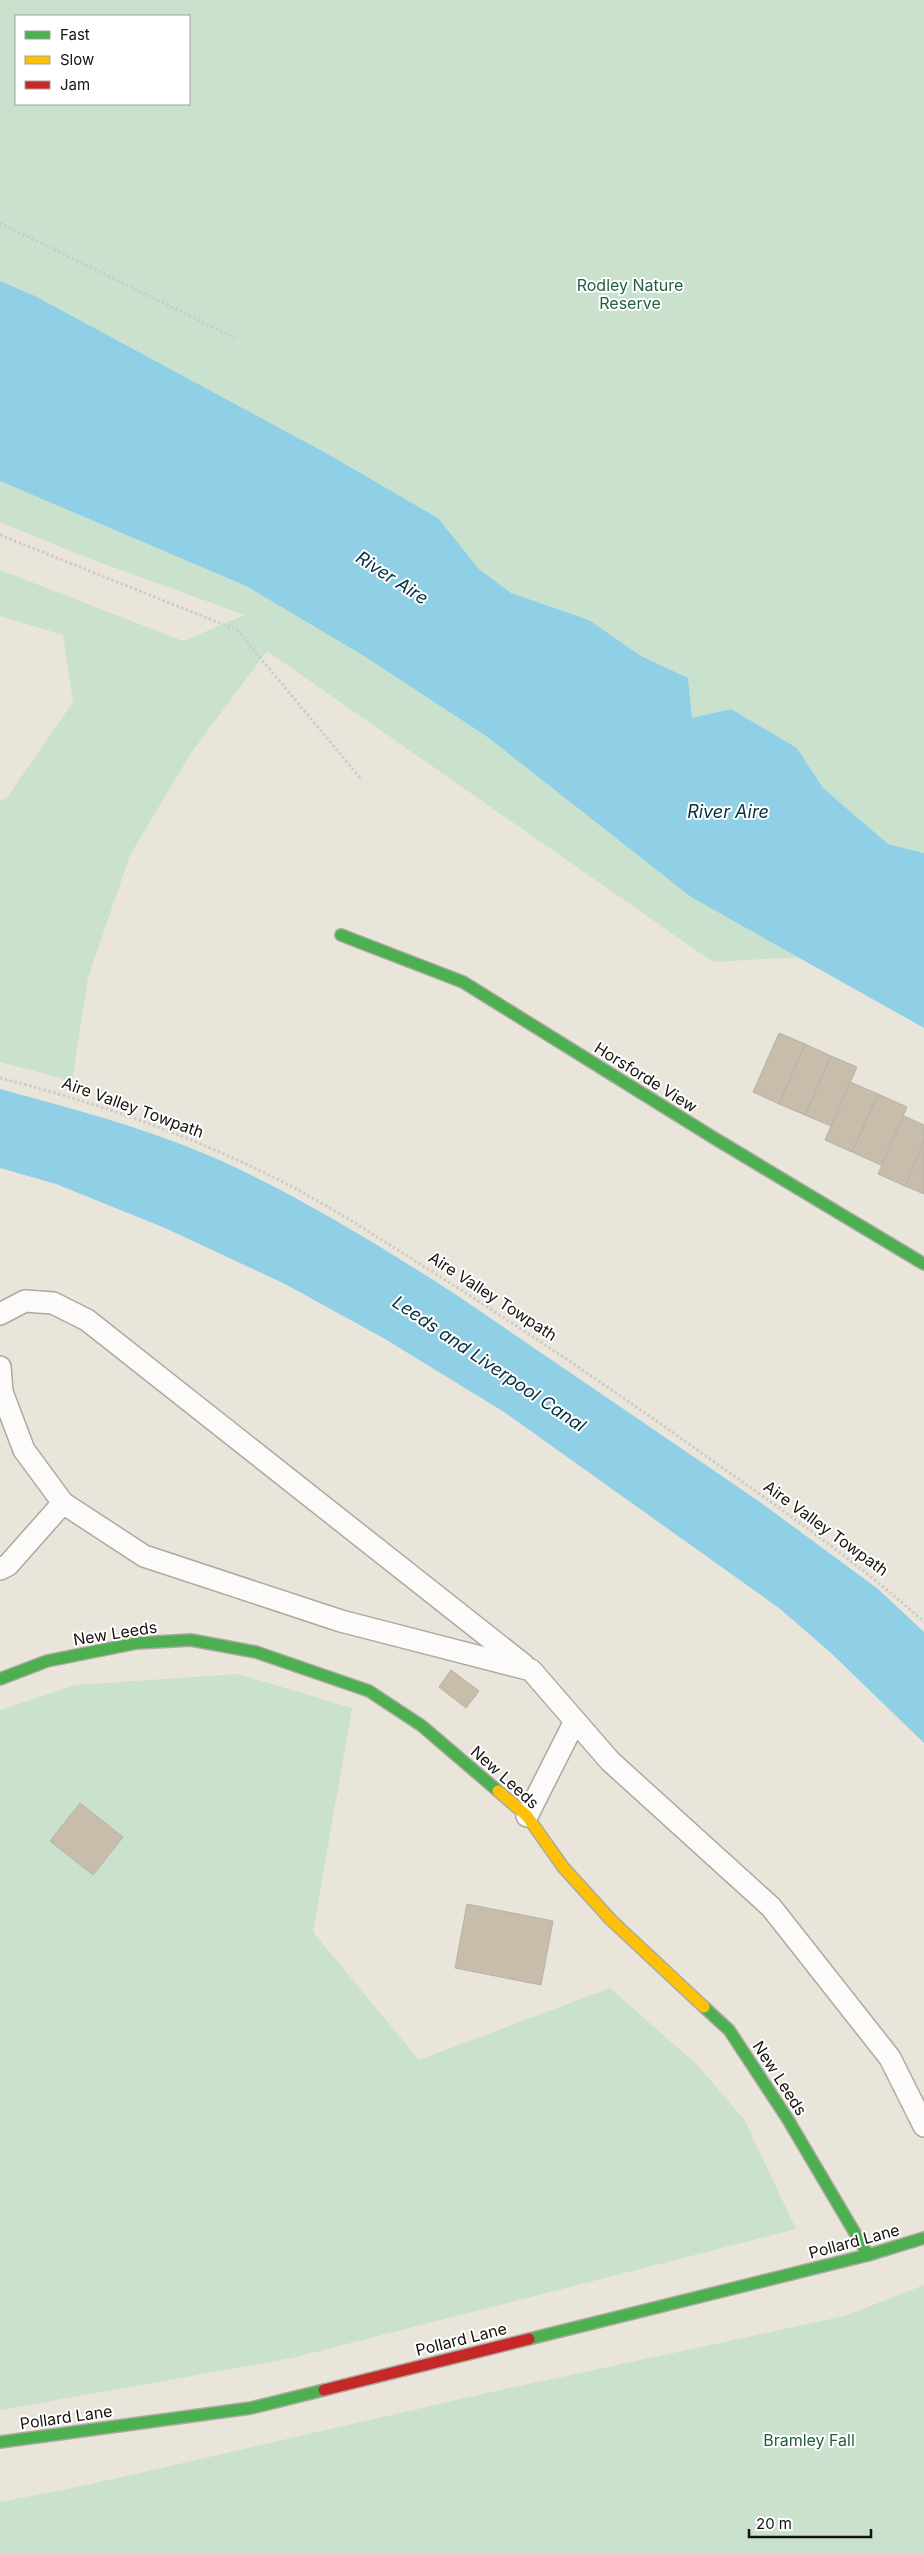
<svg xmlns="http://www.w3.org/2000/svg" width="924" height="2554" font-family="Inter,sans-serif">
	<rect width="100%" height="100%" fill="#e9e5da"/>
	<g fill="#c9e1cd" fill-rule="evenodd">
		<path d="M0 0H924V853L888 844 823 788 797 748 731 709 692 718 688 678 641 656 589 620 511 593 479 569 438 518 326 453 35 296 0 281ZM16 16H189V104H16Z"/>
		<polygon points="0,481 246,586 364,656 486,736 691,897 801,957 713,962 267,651 191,753 130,855 88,978 72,1081 0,1062 0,800 6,799 73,702 63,635 0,616 0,570 183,641 245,615 85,557 0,522"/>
		<polygon points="238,1674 352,1708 313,1932 419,2060 610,1988 696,2064 744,2119 796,2229 292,2358 0,2410 0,1710 76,1685"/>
		<polygon points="924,2285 924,2554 0,2554 0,2502 87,2485 496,2391 845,2316"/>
	</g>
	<g fill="#90d0e7">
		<polygon points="0,281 35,296 326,453 438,518 479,569 511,593 589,620 641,656 688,678 692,718 731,709 797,748 823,788 888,844 924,853 924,1028 691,897 486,736 364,656 246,586 0,481"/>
		<path d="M0 1089C71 1108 142 1127 210 1156 293 1192 379 1245 455 1294L760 1502 878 1589 924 1632V1743L831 1653 779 1608 504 1412 385 1339 285 1284 165 1228 56 1184 0 1168Z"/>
	</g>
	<g fill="#c8bdab" stroke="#b6b2aa">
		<polygon points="779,1033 805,1044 779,1104 753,1092"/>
		<polygon points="805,1044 831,1056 805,1115 779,1104"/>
		<polygon points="831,1056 857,1067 831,1126 805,1115"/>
		<polygon points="850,1082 878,1094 852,1152 825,1140"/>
		<polygon points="878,1094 907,1107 881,1165 852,1152"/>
		<polygon points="904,1116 924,1125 924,1141 905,1186 878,1174"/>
		<polygon points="924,1141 924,1194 905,1186"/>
		<polygon points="451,1670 479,1691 466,1708 439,1687"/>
		<polygon points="80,1803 123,1837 93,1875 50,1841"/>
		<polygon points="467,1904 553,1921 541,1985 455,1968"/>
	</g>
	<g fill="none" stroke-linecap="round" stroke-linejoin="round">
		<defs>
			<g id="lane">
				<polyline points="0,1314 25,1301 53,1303 87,1320 524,1665"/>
				<polyline points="0,1367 2,1392 24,1450 63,1503 144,1556 341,1621 531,1670 610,1761 771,1907 890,2058 924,2126"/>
				<polyline points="0,1569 8,1565 63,1503"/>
				<polyline points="527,1816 575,1721"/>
			</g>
			<g id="fast">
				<polyline points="341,935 463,982 714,1138 924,1264"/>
				<polyline points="0,1679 47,1661 137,1643 191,1640 256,1652 369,1691 422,1726 498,1791"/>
				<polyline points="704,2007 729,2030 787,2118 868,2255"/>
				<polyline points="529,2339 868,2255 924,2238"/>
				<polyline points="0,2442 251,2408 324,2390"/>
			</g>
			<polyline id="slow" points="498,1791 527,1816 563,1867 611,1920 704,2007"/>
			<polyline id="jam" points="324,2390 529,2339"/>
		</defs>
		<use href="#lane" stroke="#aca9a1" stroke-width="24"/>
		<use href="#fast" stroke="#aca9a1" stroke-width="14"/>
		<use href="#slow" stroke="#aca9a1" stroke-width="14"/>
		<use href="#jam" stroke="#aca9a1" stroke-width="14"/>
		<g stroke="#cdccc8" stroke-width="3" stroke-dasharray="2.5 2.5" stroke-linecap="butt">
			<polyline points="0,223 235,338"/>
			<polyline points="0,535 237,630 362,780"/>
			<path d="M0 1078C91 1101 181 1132 265 1173 319 1199 369 1232 420 1264 509 1320 596 1378 682 1439 764 1498 849 1554 924 1622"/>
		</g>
		<use href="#lane" stroke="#fcfbf9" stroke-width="21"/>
		<use href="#fast" stroke="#4caf50" stroke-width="11"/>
		<use href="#slow" stroke="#ffc107" stroke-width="11"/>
		<use href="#jam" stroke="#c62828" stroke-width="11"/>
	</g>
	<g text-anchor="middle" stroke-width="4" stroke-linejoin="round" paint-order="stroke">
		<g font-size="16" fill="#225e40" stroke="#fff">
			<text x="630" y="291">Rodley Nature<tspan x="630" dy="18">Reserve</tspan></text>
			<text x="809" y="2446">Bramley Fall</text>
		</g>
		<g font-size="16" fill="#15130c" stroke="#fff">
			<text transform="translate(646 1077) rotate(32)" y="6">Horsforde View</text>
			<text transform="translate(133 1107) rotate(20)" y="6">Aire Valley Towpath</text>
			<text transform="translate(493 1296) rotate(33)" y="6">Aire Valley Towpath</text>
			<text transform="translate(826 1528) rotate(36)" y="6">Aire Valley Towpath</text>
			<text transform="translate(115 1633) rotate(-9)" y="6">New Leeds</text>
			<text transform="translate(505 1777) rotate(42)" y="6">New Leeds</text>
			<text transform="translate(780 2078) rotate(57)" y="6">New Leeds</text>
			<text transform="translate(854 2241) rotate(-15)" y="6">Pollard Lane</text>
			<text transform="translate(461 2339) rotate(-14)" y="6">Pollard Lane</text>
			<text transform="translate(66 2417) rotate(-8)" y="6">Pollard Lane</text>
		</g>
		<g font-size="18" font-style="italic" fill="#053241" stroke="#fff">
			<text transform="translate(392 578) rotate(33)" y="6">River Aire</text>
			<text x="728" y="818">River Aire</text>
			<text transform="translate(489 1364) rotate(34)" y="6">Leeds and Liverpool Canal</text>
		</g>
	</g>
	<rect x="15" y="15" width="175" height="90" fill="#ffffff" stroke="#a1a19e"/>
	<rect x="25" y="31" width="25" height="8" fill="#4caf50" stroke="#a1a19e"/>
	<text x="60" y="40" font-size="15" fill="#15130c">Fast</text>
	<rect x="25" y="56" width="25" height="8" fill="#ffc107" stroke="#a1a19e"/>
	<text x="60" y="65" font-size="15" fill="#15130c">Slow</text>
	<rect x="25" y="81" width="25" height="8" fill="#c62828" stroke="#a1a19e"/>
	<text x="60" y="90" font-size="15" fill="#15130c">Jam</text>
	<path d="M749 2529v8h122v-8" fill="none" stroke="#15130c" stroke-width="2.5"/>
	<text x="756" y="2529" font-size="15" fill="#15130c" stroke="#ffffff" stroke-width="4" paint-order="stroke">20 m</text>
</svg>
